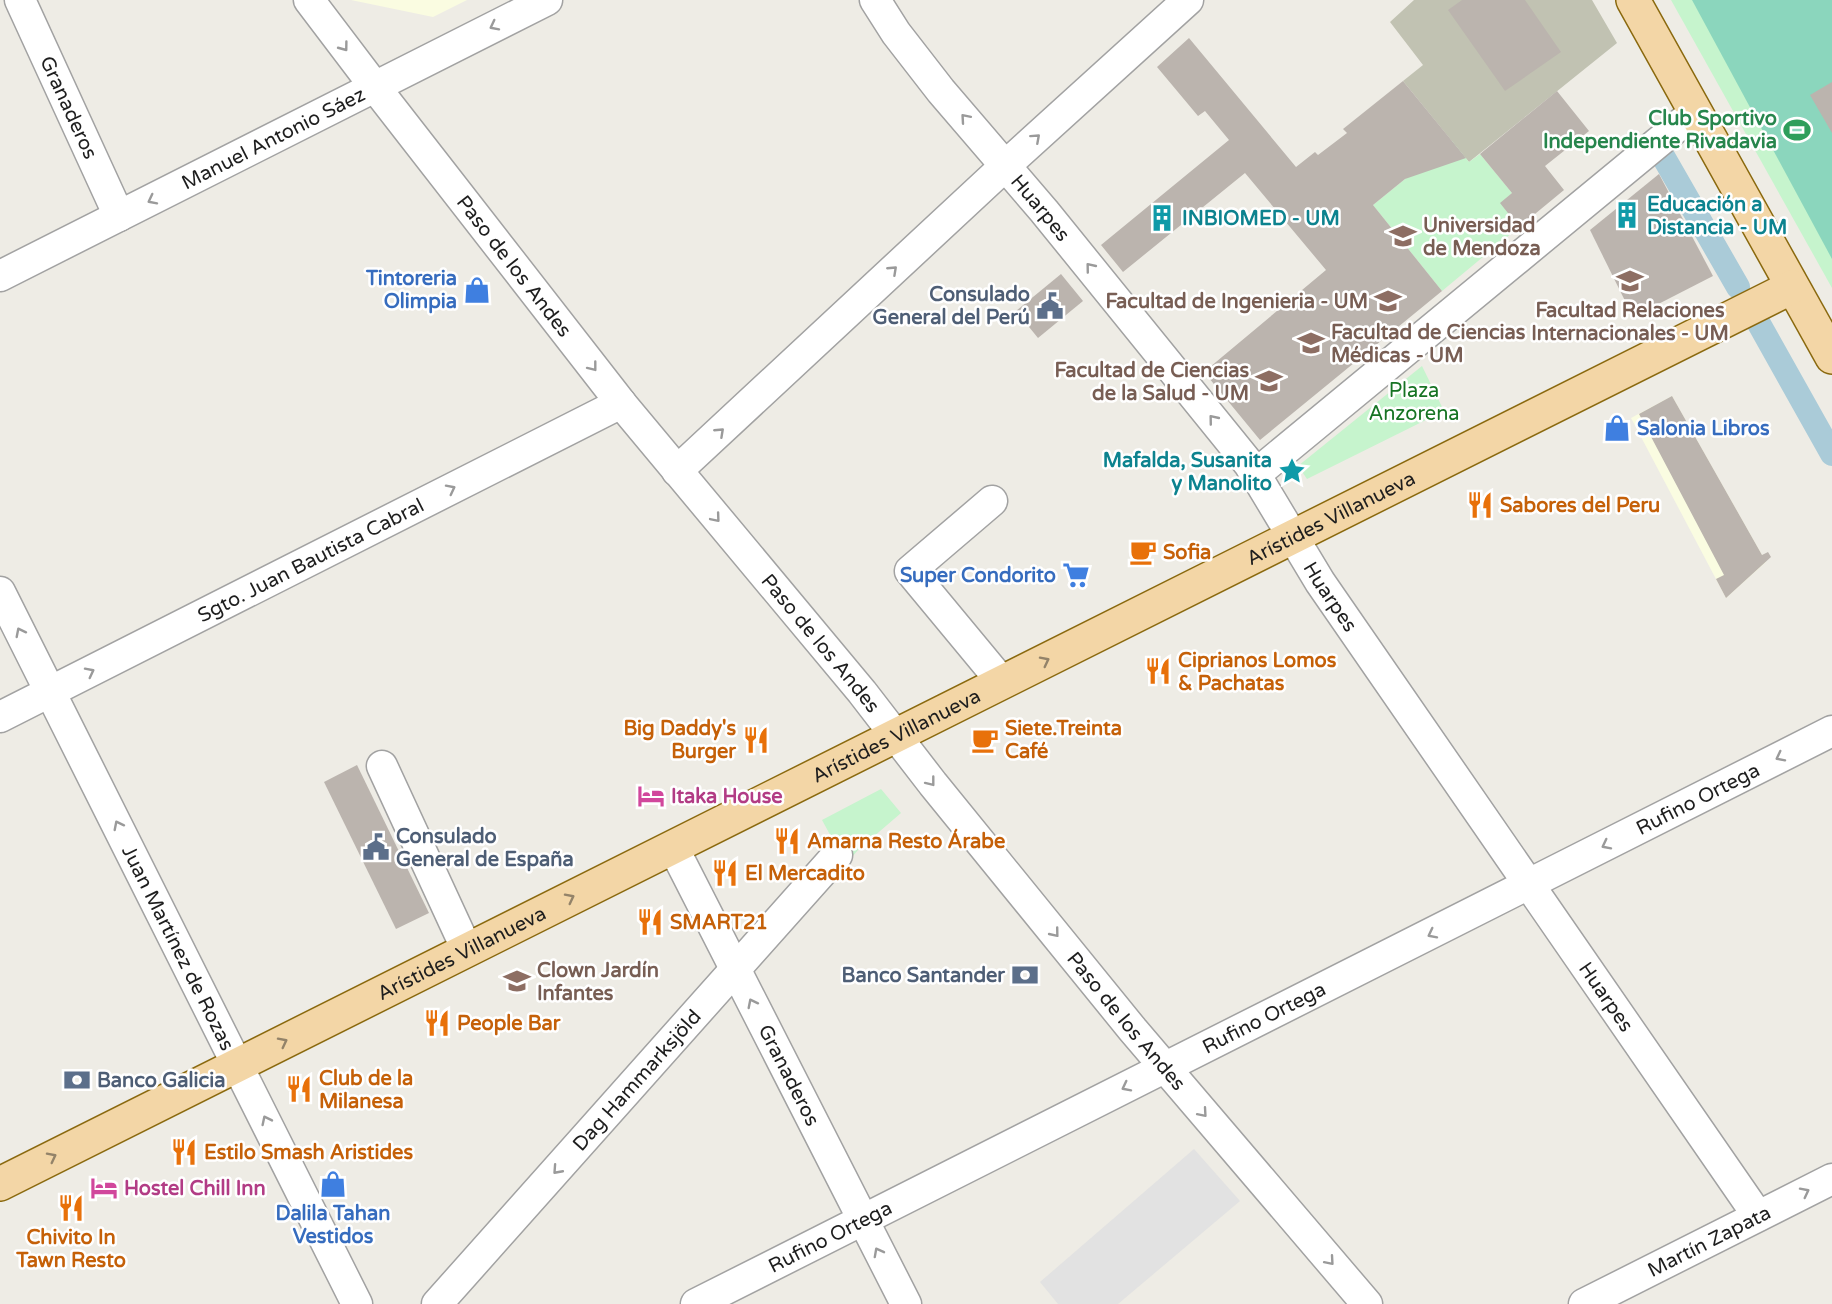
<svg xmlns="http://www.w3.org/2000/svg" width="1832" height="1304" font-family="'Varela Round',sans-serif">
	<rect width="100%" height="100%" fill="#eeece5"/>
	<g fill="#fafce1">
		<polygon points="351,0 467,0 433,17"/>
		<polygon points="1672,396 1766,562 1726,598 1631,418"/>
	</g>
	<polygon fill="#c1c2b2" points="1414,0 1592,0 1617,43 1469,162 1403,81 1423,65 1390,22"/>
	<g fill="#c6f4cd">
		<polygon points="1671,0 1832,0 1832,288"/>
		<polygon points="1452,141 1469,162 1480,154 1512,193 1501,203 1519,227 1442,291 1373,205"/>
		<polygon points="1422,366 1444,411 1307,479 1298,466"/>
		<polygon points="881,789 901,813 858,850 846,864 822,820"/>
	</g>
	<polygon fill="#8bd6bd" points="1692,0 1832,0 1832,259"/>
	<polygon fill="#e2e2e2" points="1194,1149 1240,1201 1118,1304 1058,1304 1040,1282"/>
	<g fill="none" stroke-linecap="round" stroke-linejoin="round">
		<g stroke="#aacbd8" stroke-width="24">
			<polyline points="1664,158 1738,287"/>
			<polyline points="1758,322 1832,454"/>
		</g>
	</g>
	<g fill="#bbb4ae">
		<polygon points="1462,0 1525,0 1561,52 1505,91 1448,10"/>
		<polygon points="1189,38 1296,167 1315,152 1318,155 1347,133 1343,129 1403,81 1466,158 1405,179 1373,205 1442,291 1260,440 1204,372 1326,270 1245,173 1123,272 1101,245 1229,140 1205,111 1198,116 1157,67"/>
		<polygon points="1832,82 1832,133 1810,95"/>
		<polygon points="1557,91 1589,131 1545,166 1564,190 1519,227 1500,203 1512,193 1480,154"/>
		<polygon points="1659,174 1713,276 1633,317 1590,230"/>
		<polygon points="1061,274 1083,301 1038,338 1016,311"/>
		<polygon points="1672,396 1762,555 1768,552 1771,557 1726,598 1716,579 1724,575 1639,414"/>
		<polygon points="357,765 429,913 396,929 324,782"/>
	</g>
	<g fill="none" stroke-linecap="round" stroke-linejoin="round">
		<defs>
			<g id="minor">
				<path id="s1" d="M20 0 119 216"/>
				<path id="s2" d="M309 0 375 87 621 403 862 692 933 784 1133 1030 1367 1304"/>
				<path id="s3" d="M875 0 896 33 941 91 1044 211 1249 464 1320 582 1758 1216"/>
				<path id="s4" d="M0 276 547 0"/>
				<polyline points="677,471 1005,166 1188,0"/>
				<polyline points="1256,474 1695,112"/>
				<polyline points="992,501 910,571 1002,682"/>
				<path id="s5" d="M0 592 357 1304"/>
				<path id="s6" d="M0 717 621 403"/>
				<polyline points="382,766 467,950"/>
				<path id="s7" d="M673 847 906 1304"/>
				<path id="s8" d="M437 1304 837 855"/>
				<path id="s9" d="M696 1304 1832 731"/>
				<path id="s10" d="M1584 1304 1832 1179"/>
			</g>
			<g id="major">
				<polyline points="1633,0 1832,357"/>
				<path id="s11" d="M0 1184 1792 287"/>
			</g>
		</defs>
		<use href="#minor" stroke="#a2a2a2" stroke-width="33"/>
		<use href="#major" stroke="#8a690e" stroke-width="36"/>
		<use href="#minor" stroke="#fff" stroke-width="30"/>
		<use href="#major" stroke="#f3d6a6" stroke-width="33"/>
	</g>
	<defs><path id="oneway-chevron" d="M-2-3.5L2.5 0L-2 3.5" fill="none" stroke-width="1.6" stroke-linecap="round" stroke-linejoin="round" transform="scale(1.5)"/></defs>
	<g stroke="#9a9a9a">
		<use href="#oneway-chevron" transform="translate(494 26) rotate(153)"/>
		<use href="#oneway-chevron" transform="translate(344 47) rotate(53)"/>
		<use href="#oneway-chevron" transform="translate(965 118) rotate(-131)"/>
		<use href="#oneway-chevron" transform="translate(1036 138) rotate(-42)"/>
		<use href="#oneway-chevron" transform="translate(152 200) rotate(153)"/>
		<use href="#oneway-chevron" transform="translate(1090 267) rotate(-129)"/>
		<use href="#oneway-chevron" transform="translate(893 270) rotate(-43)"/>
		<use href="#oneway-chevron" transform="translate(593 367) rotate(52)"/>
		<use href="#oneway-chevron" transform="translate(1213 419) rotate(-129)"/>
		<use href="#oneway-chevron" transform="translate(720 432) rotate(-43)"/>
		<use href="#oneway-chevron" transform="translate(451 489) rotate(-27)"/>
		<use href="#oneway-chevron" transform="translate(716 518) rotate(50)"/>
		<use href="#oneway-chevron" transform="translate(20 632) rotate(-117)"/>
		<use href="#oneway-chevron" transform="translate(90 672) rotate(-27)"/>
		<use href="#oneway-chevron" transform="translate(1780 757) rotate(153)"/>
		<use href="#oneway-chevron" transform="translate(931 782) rotate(52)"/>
		<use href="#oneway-chevron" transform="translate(118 825) rotate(-117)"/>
		<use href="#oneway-chevron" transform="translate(1606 845) rotate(153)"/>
		<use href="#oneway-chevron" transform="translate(1055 933) rotate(51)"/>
		<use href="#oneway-chevron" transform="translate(1432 934) rotate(153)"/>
		<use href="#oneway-chevron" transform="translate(752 1003) rotate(-117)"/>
		<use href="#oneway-chevron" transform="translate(1126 1087) rotate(153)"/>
		<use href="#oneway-chevron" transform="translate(1203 1113) rotate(49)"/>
		<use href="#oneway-chevron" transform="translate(266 1120) rotate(-116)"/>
		<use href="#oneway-chevron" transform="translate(557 1170) rotate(132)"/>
		<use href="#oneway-chevron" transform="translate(1805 1192) rotate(-27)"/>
		<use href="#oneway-chevron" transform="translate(878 1252) rotate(-118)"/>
		<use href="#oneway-chevron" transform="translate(1330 1261) rotate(49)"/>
	</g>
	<g stroke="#938369">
		<use href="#oneway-chevron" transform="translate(1045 661) rotate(-27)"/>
		<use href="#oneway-chevron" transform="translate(570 898) rotate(-27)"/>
		<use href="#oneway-chevron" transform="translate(283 1042) rotate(-27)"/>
		<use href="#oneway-chevron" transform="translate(52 1157) rotate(-27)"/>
	</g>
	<defs>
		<symbol id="stadium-bare" viewBox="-9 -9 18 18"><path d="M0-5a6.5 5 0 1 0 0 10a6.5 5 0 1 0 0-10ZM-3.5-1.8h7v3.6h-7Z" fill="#2e9e5b" stroke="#fff" stroke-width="2.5" paint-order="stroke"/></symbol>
		<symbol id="building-bare" viewBox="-9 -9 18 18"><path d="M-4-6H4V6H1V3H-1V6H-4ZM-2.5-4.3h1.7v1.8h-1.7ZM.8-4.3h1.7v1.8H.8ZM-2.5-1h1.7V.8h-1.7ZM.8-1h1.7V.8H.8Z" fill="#0f9aa8" stroke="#fff" stroke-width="2.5" paint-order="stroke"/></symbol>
		<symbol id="university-bare" viewBox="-9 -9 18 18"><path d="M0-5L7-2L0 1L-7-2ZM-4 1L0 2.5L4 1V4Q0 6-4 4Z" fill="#8d6e63" stroke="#fff" stroke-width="2.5" paint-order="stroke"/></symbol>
		<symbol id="shop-bare" viewBox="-9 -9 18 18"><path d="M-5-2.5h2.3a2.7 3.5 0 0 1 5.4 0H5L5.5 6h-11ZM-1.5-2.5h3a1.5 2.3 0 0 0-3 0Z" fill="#3f7fe0" stroke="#fff" stroke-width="2.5" paint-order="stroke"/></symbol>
		<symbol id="civic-bare" viewBox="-9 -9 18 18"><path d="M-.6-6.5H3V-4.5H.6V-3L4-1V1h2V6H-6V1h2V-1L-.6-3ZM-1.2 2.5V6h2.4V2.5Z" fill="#5c6f8a" stroke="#fff" stroke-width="2.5" paint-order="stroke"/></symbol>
		<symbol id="sight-bare" viewBox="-9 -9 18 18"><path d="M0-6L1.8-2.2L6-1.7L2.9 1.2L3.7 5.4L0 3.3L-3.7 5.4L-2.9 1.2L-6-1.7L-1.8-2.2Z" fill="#0f9aa8" stroke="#fff" stroke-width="2.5" paint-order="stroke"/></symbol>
		<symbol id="restaurant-bare" viewBox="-9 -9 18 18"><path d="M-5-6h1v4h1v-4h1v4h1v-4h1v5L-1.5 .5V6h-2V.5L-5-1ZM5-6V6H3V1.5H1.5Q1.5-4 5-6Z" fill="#e8710a" stroke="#fff" stroke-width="2.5" paint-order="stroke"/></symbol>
		<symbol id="cafe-bare" viewBox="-9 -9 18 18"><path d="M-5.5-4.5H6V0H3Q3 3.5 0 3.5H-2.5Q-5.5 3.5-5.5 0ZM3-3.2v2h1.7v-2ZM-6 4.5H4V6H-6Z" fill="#e8710a" stroke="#fff" stroke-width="2.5" paint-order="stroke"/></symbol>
		<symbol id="supermarket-bare" viewBox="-9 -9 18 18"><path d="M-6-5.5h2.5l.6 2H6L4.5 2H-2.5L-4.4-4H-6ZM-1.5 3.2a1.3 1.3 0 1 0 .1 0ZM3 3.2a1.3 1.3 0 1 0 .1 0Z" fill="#3f7fe0" stroke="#fff" stroke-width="2.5" paint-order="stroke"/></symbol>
		<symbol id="hotel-bare" viewBox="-9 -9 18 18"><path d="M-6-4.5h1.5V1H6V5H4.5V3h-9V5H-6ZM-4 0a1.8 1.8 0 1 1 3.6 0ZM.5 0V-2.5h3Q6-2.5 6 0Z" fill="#d1479c" stroke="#fff" stroke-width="2.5" paint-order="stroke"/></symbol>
		<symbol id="bank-bare" viewBox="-9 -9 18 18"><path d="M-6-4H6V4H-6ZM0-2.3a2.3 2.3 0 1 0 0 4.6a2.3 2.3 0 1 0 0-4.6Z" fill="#5c6f8a" stroke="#fff" stroke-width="2.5" paint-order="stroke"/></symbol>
		<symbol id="school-bare" viewBox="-9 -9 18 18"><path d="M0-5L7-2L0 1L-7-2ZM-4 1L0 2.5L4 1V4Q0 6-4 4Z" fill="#8d6e63" stroke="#fff" stroke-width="2.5" paint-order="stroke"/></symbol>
	</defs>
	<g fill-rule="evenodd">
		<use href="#stadium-bare" x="1778" y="111" width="38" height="38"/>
		<use href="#building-bare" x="1608" y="196" width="38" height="38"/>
		<use href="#building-bare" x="1143" y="199" width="38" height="38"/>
		<use href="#university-bare" x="1384" y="217" width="38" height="38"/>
		<use href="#university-bare" x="1611" y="262" width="38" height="38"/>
		<use href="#shop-bare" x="458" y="271" width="38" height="38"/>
		<use href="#university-bare" x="1369" y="282" width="38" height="38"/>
		<use href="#civic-bare" x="1031" y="287" width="38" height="38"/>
		<use href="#university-bare" x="1292" y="324" width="38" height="38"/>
		<use href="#university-bare" x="1250" y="362" width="38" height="38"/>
		<use href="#shop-bare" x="1598" y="409" width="38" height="38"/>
		<use href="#sight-bare" x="1273" y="452" width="38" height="38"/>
		<use href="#restaurant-bare" x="1461" y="486" width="38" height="38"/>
		<use href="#cafe-bare" x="1124" y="533" width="38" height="38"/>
		<use href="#supermarket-bare" x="1057" y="556" width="38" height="38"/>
		<use href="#restaurant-bare" x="1139" y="652" width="38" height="38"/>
		<use href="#restaurant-bare" x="737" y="721" width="38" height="38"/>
		<use href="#cafe-bare" x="966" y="721" width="38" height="38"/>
		<use href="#hotel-bare" x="632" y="777" width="38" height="38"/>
		<use href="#restaurant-bare" x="768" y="822" width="38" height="38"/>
		<use href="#civic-bare" x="357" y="828" width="38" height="38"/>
		<use href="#restaurant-bare" x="706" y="854" width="38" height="38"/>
		<use href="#restaurant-bare" x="631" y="903" width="38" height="38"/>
		<use href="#bank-bare" x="1006" y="956" width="38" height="38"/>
		<use href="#school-bare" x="498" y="962" width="38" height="38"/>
		<use href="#restaurant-bare" x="418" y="1004" width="38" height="38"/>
		<use href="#bank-bare" x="58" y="1061" width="38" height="38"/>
		<use href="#restaurant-bare" x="280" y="1070" width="38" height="38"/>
		<use href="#restaurant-bare" x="165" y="1133" width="38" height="38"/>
		<use href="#shop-bare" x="314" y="1165" width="38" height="38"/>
		<use href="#hotel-bare" x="85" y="1169" width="38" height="38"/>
		<use href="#restaurant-bare" x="52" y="1189" width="38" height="38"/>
	</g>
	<g text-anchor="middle" stroke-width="5" stroke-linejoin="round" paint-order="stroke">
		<g font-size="20" fill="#1e1e1e" stroke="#fff">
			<text dy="7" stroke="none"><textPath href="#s1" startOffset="118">Granaderos</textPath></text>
			<text dy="7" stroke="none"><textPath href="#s4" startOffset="306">Manuel Antonio Sáez</textPath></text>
			<text dy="7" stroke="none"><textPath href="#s3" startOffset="266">Huarpes</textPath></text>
			<text dy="7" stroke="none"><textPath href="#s2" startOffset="336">Paso de los Andes</textPath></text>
			<text dy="7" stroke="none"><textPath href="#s11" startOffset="1488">Arístides Villanueva</textPath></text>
			<text dy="7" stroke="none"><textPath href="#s6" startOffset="348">Sgto. Juan Bautista Cabral</textPath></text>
			<text dy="7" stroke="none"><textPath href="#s3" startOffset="752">Huarpes</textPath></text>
			<text dy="7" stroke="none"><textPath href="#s2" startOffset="822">Paso de los Andes</textPath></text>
			<text dy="7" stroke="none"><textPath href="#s11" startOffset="1002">Arístides Villanueva</textPath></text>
			<text dy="7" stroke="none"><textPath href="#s9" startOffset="1122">Rufino Ortega</textPath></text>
			<text dy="7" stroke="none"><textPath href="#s5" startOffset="398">Juan Martínez de Rozas</textPath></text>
			<text dy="7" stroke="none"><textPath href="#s11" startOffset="516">Arístides Villanueva</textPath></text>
			<text dy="7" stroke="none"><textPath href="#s3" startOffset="1238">Huarpes</textPath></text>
			<text dy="7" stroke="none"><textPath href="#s9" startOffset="636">Rufino Ortega</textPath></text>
			<text dy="7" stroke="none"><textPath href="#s2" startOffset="1308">Paso de los Andes</textPath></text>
			<text dy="7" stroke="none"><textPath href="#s7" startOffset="256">Granaderos</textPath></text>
			<text dy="7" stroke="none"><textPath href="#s8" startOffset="300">Dag Hammarksjöld</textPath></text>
			<text dy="7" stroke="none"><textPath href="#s9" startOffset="150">Rufino Ortega</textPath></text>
			<text dy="7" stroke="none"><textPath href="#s10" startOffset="140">Martín Zapata</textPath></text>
		</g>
		<g font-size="20" font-weight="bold" fill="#27864d" stroke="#fff" text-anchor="end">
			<text x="1777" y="125">Club Sportivo<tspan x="1777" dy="23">Independiente Rivadavia</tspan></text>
		</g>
		<g font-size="20" font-weight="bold" fill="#0d838f" stroke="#fff" text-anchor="start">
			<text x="1647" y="211">Educación a<tspan x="1647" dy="23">Distancia - UM</tspan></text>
			<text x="1182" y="225">INBIOMED - UM</text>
			<text x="1272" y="467" text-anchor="end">Mafalda, Susanita<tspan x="1272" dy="23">y Manolito</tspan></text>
		</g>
		<g font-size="20" font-weight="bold" fill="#785e54" stroke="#fff" text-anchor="start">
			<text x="1423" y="232">Universidad<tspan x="1423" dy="23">de Mendoza</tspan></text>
			<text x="1368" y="308" text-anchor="end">Facultad de Ingenieria - UM</text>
			<text x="1630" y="317" text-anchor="middle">Facultad Relaciones<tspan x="1630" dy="23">Internacionales - UM</tspan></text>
			<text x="1331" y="339">Facultad de Ciencias<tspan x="1331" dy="23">Médicas - UM</tspan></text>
			<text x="1249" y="377" text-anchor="end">Facultad de Ciencias<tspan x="1249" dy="23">de la Salud - UM</tspan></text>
			<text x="537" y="977">Clown Jardín<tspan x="537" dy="23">Infantes</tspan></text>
		</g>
		<g font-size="20" font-weight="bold" fill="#366cbe" stroke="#fff" text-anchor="end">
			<text x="457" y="285">Tintoreria<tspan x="457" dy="23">Olimpia</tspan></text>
			<text x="1637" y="435" text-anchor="start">Salonia Libros</text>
			<text x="1056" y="582">Super Condorito</text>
			<text x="333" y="1220" text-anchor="middle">Dalila Tahan<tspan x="333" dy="23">Vestidos</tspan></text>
		</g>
		<g font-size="20" font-weight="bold" fill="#4e5e75" stroke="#fff" text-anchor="end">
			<text x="1030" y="301">Consulado<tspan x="1030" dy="23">General del Perú</tspan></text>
			<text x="396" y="843" text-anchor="start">Consulado<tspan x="396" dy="23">General de España</tspan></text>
			<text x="1005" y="982">Banco Santander</text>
			<text x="97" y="1087" text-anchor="start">Banco Galicia</text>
		</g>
		<g font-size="20" fill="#167323" stroke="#fff">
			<text x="1414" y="397">Plaza<tspan x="1414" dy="23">Anzorena</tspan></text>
		</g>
		<g font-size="20" font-weight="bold" fill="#c56008" stroke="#fff" text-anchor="start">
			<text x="1500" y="512">Sabores del Peru</text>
			<text x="1163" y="559">Sofia</text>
			<text x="1178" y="667">Ciprianos Lomos<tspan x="1178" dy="23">&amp; Pachatas</tspan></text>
			<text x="736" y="735" text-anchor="end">Big Daddy's<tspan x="736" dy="23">Burger</tspan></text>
			<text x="1005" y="735">Siete.Treinta<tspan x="1005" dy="23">Café</tspan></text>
			<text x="807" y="848">Amarna Resto Árabe</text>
			<text x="745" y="880">El Mercadito</text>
			<text x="670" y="929">SMART21</text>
			<text x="457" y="1030">People Bar</text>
			<text x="319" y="1085">Club de la<tspan x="319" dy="23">Milanesa</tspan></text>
			<text x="204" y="1159">Estilo Smash Aristides</text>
			<text x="71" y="1244" text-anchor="middle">Chivito In<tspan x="71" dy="23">Tawn Resto</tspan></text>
		</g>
		<g font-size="20" font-weight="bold" fill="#b23c85" stroke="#fff" text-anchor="start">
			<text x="671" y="803">Itaka House</text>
			<text x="124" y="1195">Hostel Chill Inn</text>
		</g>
	</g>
</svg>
